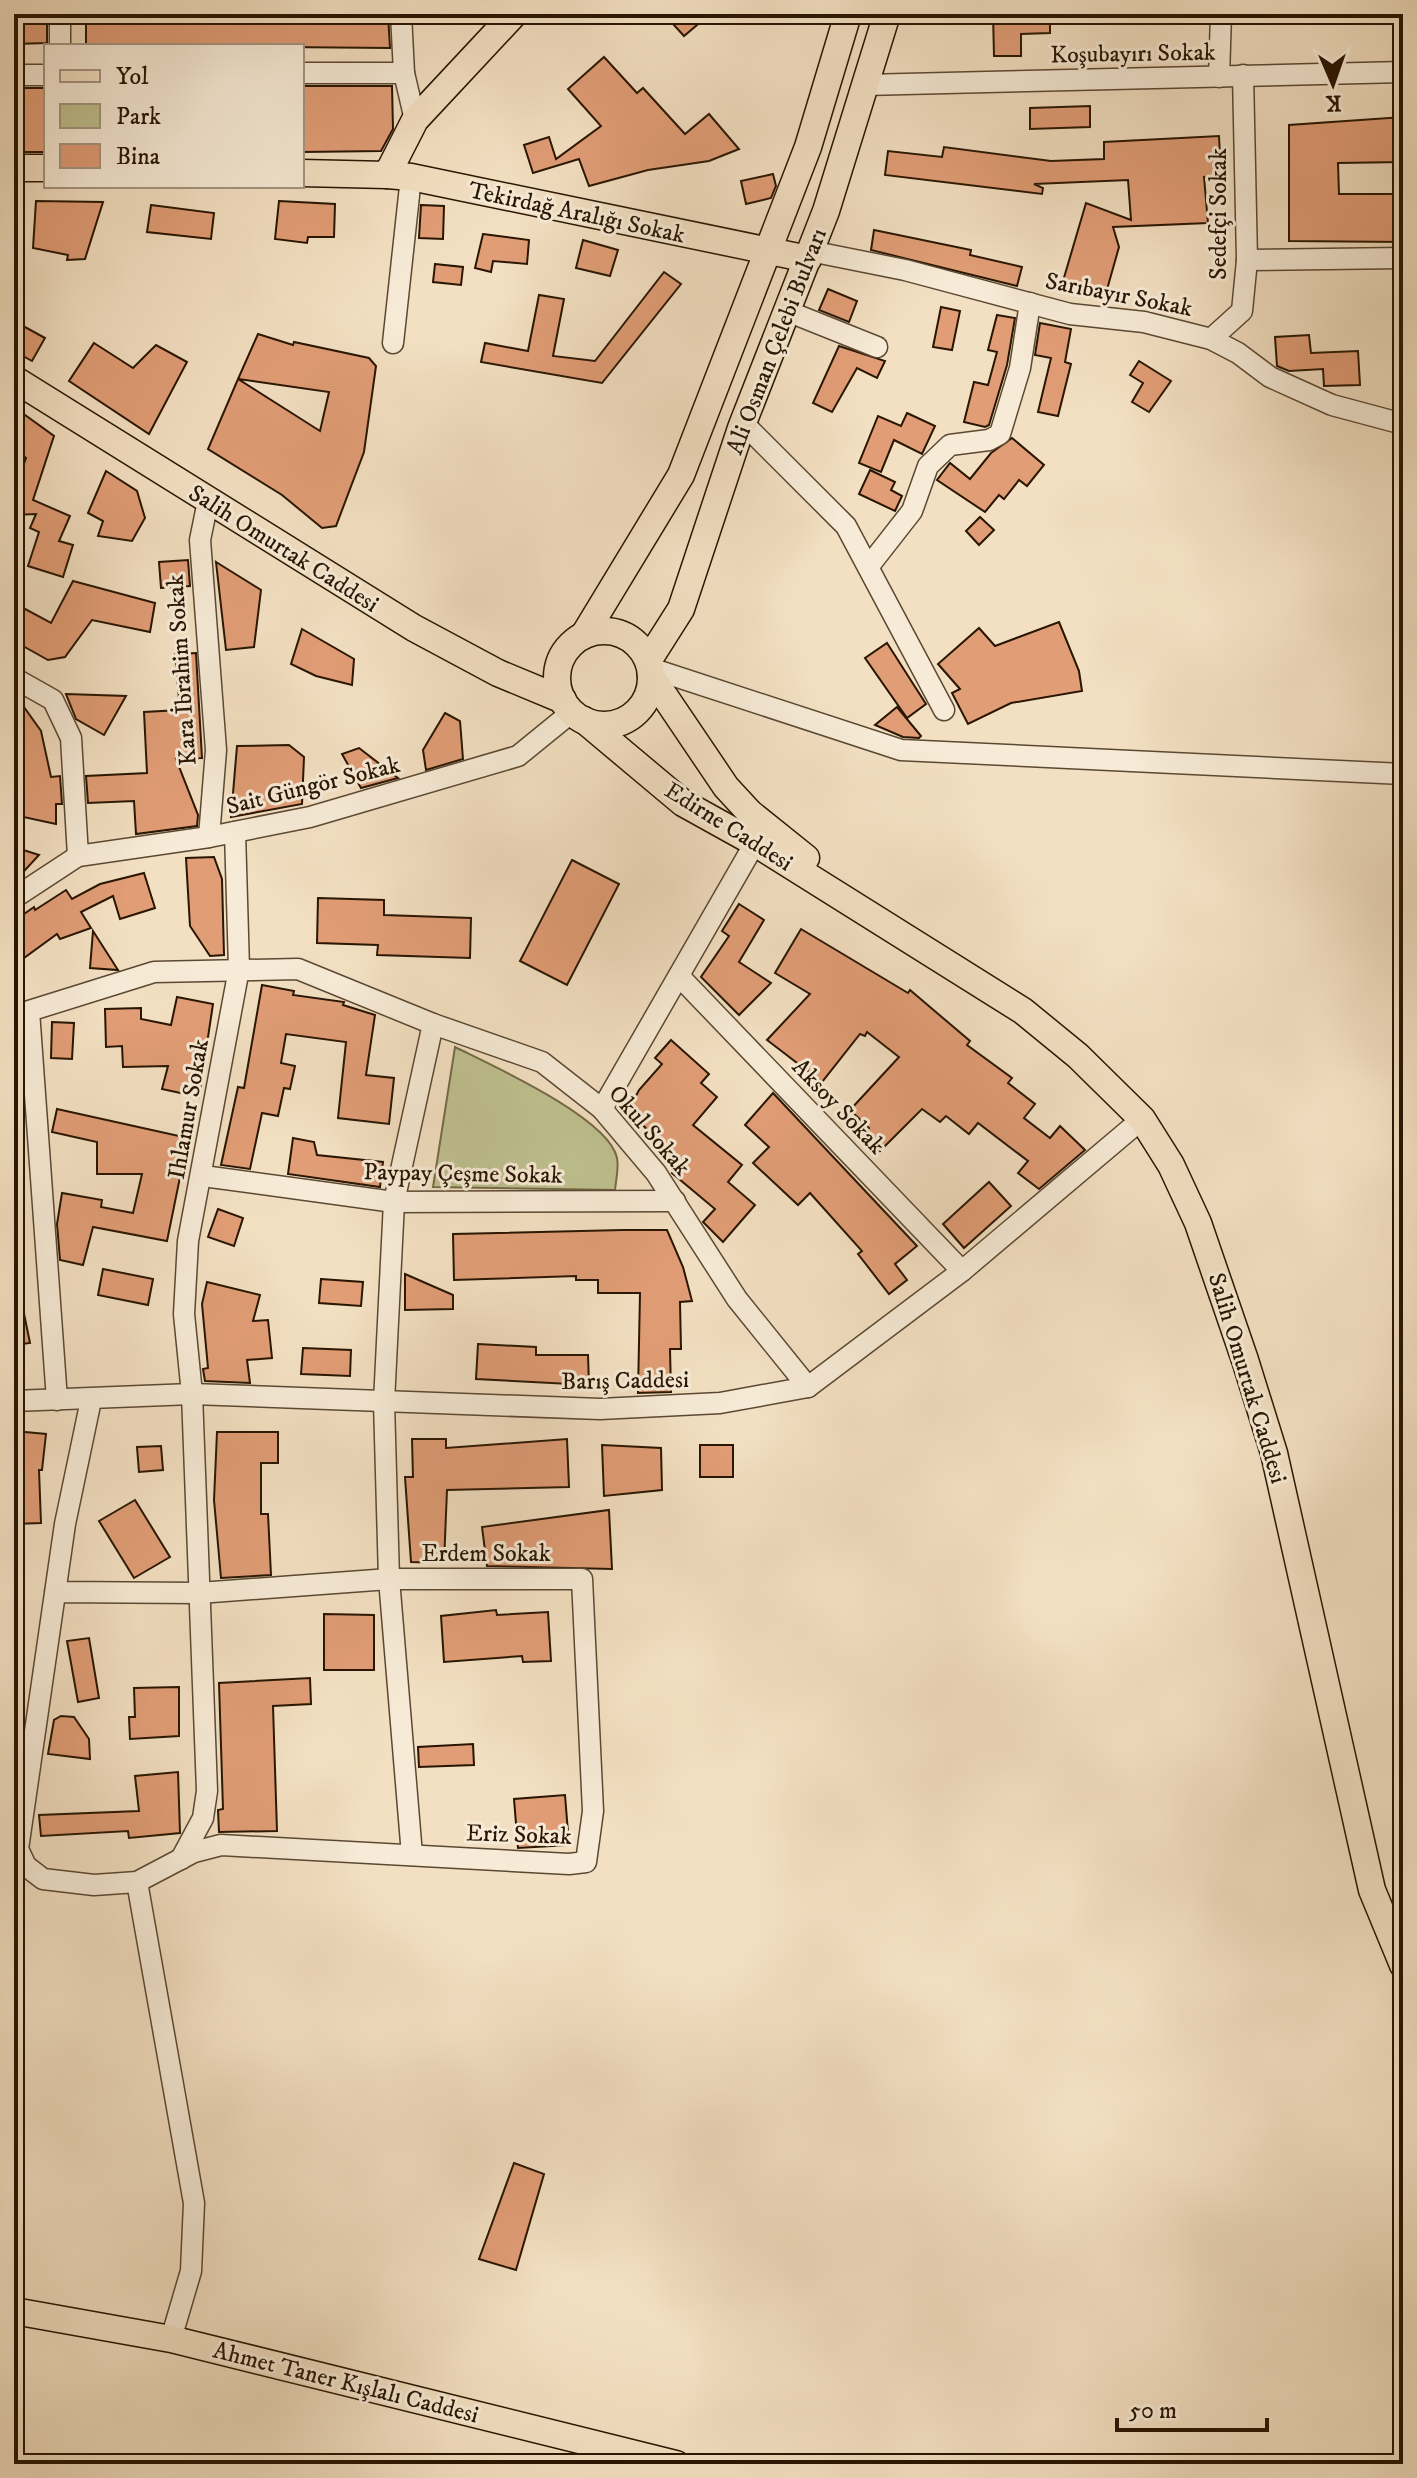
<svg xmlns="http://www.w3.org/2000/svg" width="1417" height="2478" font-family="'IM FELL DW Pica',serif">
	<rect width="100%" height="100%" fill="#f3e0c2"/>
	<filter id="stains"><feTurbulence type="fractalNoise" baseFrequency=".0025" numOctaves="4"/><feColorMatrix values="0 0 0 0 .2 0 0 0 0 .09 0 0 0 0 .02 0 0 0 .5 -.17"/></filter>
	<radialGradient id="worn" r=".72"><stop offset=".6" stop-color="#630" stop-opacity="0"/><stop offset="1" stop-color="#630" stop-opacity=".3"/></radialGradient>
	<path fill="#bfc190" stroke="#746b49" stroke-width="2" d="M455 1047C491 1065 609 1118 617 1158 619 1167 616 1180 615 1190L433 1187Z"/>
	<g fill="#e19d76" stroke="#281502" stroke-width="2">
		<polygon points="14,14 47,14 47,43 14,44"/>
		<polygon points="86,14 388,14 390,48 86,45"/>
		<polygon points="664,14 710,14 684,36"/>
		<polygon points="993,14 1050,14 1050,33 1021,34 1021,56 994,56"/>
		<polygon points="604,57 637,93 643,88 685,134 709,114 739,149 709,161 648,170 589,186 579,159 533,173 524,145 549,137 556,159 601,126 568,89"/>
		<polygon points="302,86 392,86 393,129 381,151 302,152"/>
		<rect x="14" y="88" width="32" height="64"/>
		<polygon points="1090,106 1090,127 1030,129 1030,108"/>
		<polygon points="1403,117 1403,162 1338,163 1339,194 1403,194 1403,242 1289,241 1289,125"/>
		<polygon points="1219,136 1221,176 1204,177 1208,223 1113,227 1119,247 1106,293 1063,281 1086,203 1131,220 1128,180 1034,184 1043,188 1042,194 885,175 888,151 942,157 944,147 1051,161 1104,159 1104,142"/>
		<polygon points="773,174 776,186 771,198 746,204 741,181"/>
		<polygon points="36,201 103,202 85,259 67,260 68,255 33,248"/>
		<polygon points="279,201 335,204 334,237 308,237 307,243 275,239"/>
		<polygon points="151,205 214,213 211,239 147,232"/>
		<polygon points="421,205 444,206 443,239 419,238"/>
		<polygon points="874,230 971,250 970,255 1022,267 1017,286 871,250"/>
		<polygon points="483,234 529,240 527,264 493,261 491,272 475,268"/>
		<polygon points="583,240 618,250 610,276 576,268"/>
		<polygon points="435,264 463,267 461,285 433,282"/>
		<polygon points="664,272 681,284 602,383 481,362 485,343 528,351 539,295 564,299 553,356 595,361"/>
		<polygon points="828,289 857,301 849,322 819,310"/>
		<polygon points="941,307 960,311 952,350 933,347"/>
		<polygon points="997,315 1015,318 1007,365 989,425 985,427 964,422 974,382 988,385 997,352 988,350"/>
		<polygon points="14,321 45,338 32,361 14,351"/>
		<polygon points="1040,323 1071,329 1065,362 1071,364 1058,416 1038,412 1051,358 1035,355"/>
		<polygon points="258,334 293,345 294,342 369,358 376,366 364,452 336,526 322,528 282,495 208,449 238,379 320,431 329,392 238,379"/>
		<polygon points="1309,335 1311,353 1358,351 1360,385 1324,386 1323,369 1289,371 1277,366 1275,337"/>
		<polygon points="94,343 133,368 156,345 187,362 149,434 69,381"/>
		<polygon points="839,346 885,361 877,378 857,368 832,412 813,403"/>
		<polygon points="1139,361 1171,381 1149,412 1132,402 1143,383 1130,375"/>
		<polygon points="14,407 54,436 33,500 70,516 59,541 73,545 63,577 28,566 39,532 30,528 36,514 14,515 14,491 26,458 14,448"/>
		<polygon points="907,413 935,426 922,454 894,440 881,472 859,463 878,416 901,426"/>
		<polygon points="1012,438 1044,465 1027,486 1019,480 1004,499 999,495 985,512 937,480 950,463 970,479 991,453"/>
		<polygon points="870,470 895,482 891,490 902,496 895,511 859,494"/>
		<polygon points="106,471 137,491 145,518 132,541 98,536 103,521 88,513"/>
		<polygon points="980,517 994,530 979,545 966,531"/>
		<polygon points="188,560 190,586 161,588 159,562"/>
		<polygon points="216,562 261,590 254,647 226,650"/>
		<polygon points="73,581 155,603 150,632 92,620 65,657 48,660 14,641 14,603 51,623"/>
		<polygon points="1059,622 1079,671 1082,691 1011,703 968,724 952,693 960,689 938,664 979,628 995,646"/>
		<polygon points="302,629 354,659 352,685 316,676 291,664"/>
		<polygon points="887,643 926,704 907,718 865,658"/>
		<polygon points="196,653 202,758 176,759 198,815 197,826 136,834 134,801 88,803 86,776 147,773 144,712 180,710 175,654"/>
		<polygon points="14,693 41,731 51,777 60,776 62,804 56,804 56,824 14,815"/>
		<polygon points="66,694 126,696 104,735 76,719"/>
		<polygon points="897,707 921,736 919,738 903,737 875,725"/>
		<polygon points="445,713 460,721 463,759 426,770 423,750"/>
		<polygon points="289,745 304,757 302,804 231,817 237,746"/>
		<polygon points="359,748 398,778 361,788 342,754"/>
		<polygon points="14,847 39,855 14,882"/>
		<polygon points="214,857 222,879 224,955 210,956 190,926 186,858"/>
		<polygon points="572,860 619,884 567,985 520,961"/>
		<polygon points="144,873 155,908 120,919 113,896 81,912 91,928 60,939 57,934 24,958 21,953 14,958 14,921 34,907 35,910 66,890 72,899 100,884"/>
		<polygon points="318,898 384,900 384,915 471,918 470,958 377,955 378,945 317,943"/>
		<polygon points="739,904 764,920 739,962 771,983 739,1015 701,977 729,936 722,931"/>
		<polygon points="801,929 908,993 910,990 970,1041 967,1045 1012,1078 1008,1083 1035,1104 1024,1118 1050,1138 1060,1126 1085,1150 1039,1189 1018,1173 1028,1161 978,1123 969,1134 946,1116 940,1122 922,1109 880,1151 863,1134 869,1128 850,1110 899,1057 867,1032 865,1036 860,1034 822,1082 767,1040 810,994 775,973"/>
		<polygon points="93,931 118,970 90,968"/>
		<polygon points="262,985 294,991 293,995 344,1002 343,1005 375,1015 366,1075 394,1078 389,1124 338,1118 346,1042 286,1034 281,1063 295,1066 290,1089 284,1088 278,1116 262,1113 250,1169 221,1165 238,1087 244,1088"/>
		<polygon points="177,997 213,1004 199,1097 162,1089 168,1066 123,1067 122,1046 106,1047 105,1009 141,1008 141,1019 171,1025"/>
		<polygon points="52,1022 74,1023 72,1059 51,1058"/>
		<polygon points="671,1040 709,1074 701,1083 717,1097 693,1125 742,1165 728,1182 755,1205 723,1242 703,1222 715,1209 672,1173 680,1163 647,1137 649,1132 629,1109 639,1090 662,1064 655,1058"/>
		<polygon points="773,1093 917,1246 895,1264 907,1280 889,1294 858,1254 862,1251 810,1193 798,1205 753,1163 769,1147 745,1125"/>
		<polygon points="57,1109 188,1138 167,1241 93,1227 83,1265 60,1260 57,1224 62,1193 102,1200 101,1207 133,1213 142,1174 97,1174 97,1142 52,1132"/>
		<polygon points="293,1138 314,1142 317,1155 383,1162 380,1187 288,1174"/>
		<polygon points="989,1182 1011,1206 964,1248 943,1224"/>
		<polygon points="218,1209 243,1218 234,1246 208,1237"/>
		<polygon points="623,1230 667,1230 683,1267 692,1301 680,1302 681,1349 670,1349 671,1392 638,1393 640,1293 598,1293 598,1280 576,1280 576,1276 454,1280 453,1234"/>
		<polygon points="103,1269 153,1279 148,1305 98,1295"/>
		<polygon points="405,1274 453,1295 453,1309 405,1310"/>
		<polygon points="321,1279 363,1282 361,1306 319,1303"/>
		<polygon points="207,1282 260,1295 253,1321 268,1320 272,1358 247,1360 250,1383 205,1381 203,1369 208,1368 202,1304"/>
		<polygon points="21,1299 30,1343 14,1345 14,1300"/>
		<polygon points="478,1344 536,1347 536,1355 588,1355 589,1385 476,1379"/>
		<polygon points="303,1348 351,1350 350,1376 301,1374"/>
		<polygon points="14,1431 46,1434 42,1470 39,1470 41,1523 14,1524"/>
		<polygon points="217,1432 278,1432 278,1463 261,1463 261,1514 268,1514 271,1575 221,1578 214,1500"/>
		<polygon points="412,1439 446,1439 446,1448 567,1439 569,1487 447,1490 444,1563 411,1562 405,1477 413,1477"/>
		<polygon points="602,1445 661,1448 662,1490 604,1496"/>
		<rect x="700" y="1445" width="33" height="32"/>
		<polygon points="161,1446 163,1470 139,1472 137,1447"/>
		<polygon points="135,1500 170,1557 134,1578 99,1521"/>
		<polygon points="609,1510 612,1569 487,1566 482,1527"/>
		<polygon points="496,1610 497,1615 548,1612 551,1661 523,1662 522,1656 444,1662 441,1616"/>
		<polygon points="324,1614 374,1615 374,1670 324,1670"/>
		<polygon points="89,1638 99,1698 78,1702 67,1641"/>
		<polygon points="310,1678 311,1704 273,1706 277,1831 219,1832 218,1810 223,1809 219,1683"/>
		<polygon points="179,1687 179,1736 130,1739 129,1717 135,1717 134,1688"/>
		<polygon points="61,1716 74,1717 89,1739 90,1759 48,1754 54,1720"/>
		<polygon points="473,1744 474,1765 419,1767 418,1747"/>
		<polygon points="178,1772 180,1833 129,1838 128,1831 41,1836 39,1815 139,1811 135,1776"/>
		<polygon points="565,1795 569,1845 518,1848 514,1799"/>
		<polygon points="514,2163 544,2174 516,2270 479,2259"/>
	</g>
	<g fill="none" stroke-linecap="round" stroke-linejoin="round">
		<defs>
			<g id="minor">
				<polyline points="60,14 60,46"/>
				<polyline points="401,14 404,73 415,120"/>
				<polyline points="302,73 404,73"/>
				<polyline points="14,75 46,75"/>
				<polyline points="1219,77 1221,14"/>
				<polyline points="864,85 1403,72"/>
				<polyline points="810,251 905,270 1070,314 1144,322 1211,339 1238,353 1270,377 1332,405 1403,424"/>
				<polyline points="1247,260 1403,258"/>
				<polyline points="787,311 877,347"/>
				<polyline points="1211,339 1242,311 1247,260 1243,75"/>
				<polyline points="393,343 411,177"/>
				<polyline points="743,423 846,526 944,710"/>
				<polyline points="208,501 200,540 216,750 209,837"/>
				<polyline points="869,566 912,511 928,466 950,445 989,440 1000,434 1020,368 1030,303"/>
				<polyline points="650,668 901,750 1403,774"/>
				<polyline points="14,678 53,700 71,738 78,856"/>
				<polyline points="14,898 78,856 209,837 310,817 518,756 572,712"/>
				<polyline points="679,976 962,1271"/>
				<polyline points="602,1109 755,843"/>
				<polyline points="203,1176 394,1202 675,1201"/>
				<polyline points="57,1400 29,1011 154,972 298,969 433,1024 542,1062 602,1109 656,1173 737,1299 808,1387"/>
				<polyline points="14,1401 192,1394 600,1409 720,1403 808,1387 962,1271 1142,1119"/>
				<polyline points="55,1592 199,1593 389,1579 582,1579 593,1811 586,1862 569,1864 221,1845 194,1852 137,1882 94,1885 43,1879 26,1866 18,1849 65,1524 91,1400"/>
				<polyline points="412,1855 389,1579 384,1402 394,1202 433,1024"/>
				<polyline points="181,1859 203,1818 207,1791 192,1394 184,1314 188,1241 239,969 235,832"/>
				<polyline points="137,1882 194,2203 191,2271 171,2339"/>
			</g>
			<g id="major">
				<polyline points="14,168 46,168"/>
				<polyline points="302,173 387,175 415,120 514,14"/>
				<polyline points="387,175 411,177 808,259"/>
				<polyline points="14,379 414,628 498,673 563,700"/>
				<circle cx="604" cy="678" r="47"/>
				<polyline points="584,635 681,475 808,147 848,14"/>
				<polyline points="648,661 681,609 741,428 826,211 887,14"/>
				<polyline points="651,676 726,787 750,813 806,858"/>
				<polyline points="584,720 683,803 755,843 1023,1011 1078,1056 1142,1119 1171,1165 1198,1223 1245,1360 1274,1453 1372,1890 1403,1965"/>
				<polyline points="14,2311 171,2339 676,2464"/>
			</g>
		</defs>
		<use href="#minor" stroke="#5b4832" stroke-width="23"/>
		<use href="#major" stroke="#281502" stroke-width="29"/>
		<use href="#minor" stroke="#f7ebd7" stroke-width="20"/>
		<use href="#major" stroke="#f3e0c2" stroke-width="26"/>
	</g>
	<g text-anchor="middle" stroke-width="6" stroke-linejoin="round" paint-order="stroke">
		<g font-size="24" fill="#281502" stroke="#f7ebd7">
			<text transform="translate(1133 53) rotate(-1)" y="8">Koşubayırı Sokak</text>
			<text transform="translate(577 212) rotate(12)" y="8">Tekirdağ Aralığı Sokak</text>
			<text transform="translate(1218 214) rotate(-90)" y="8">Sedefçi Sokak</text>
			<text transform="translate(1119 294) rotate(11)" y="8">Sarıbayır Sokak</text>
			<text transform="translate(776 341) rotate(-69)" y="8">Ali Osman Çelebi Bulvarı</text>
			<text transform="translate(284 548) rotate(32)" y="8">Salih Omurtak Caddesi</text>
			<text transform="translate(181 670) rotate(-94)" y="8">Kara İbrahim Sokak</text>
			<text transform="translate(313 785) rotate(-14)" y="8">Sait Güngör Sokak</text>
			<text transform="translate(729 826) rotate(32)" y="8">Edirne Caddesi</text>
			<text transform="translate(839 1106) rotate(46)" y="8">Aksoy Sokak</text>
			<text transform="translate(188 1109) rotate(-80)" y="8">Ihlamur Sokak</text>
			<text transform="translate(650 1130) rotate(49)" y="8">Okul Sokak</text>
			<text transform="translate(463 1173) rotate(1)" y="8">Paypay Çeşme Sokak</text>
			<text transform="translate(1248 1378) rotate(73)" y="8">Salih Omurtak Caddesi</text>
			<text transform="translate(625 1380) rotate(-1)" y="8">Barış Caddesi</text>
			<text x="486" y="1561">Erdem Sokak</text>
			<text transform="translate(519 1834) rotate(2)" y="8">Eriz Sokak</text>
			<text transform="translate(346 2382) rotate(14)" y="8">Ahmet Taner Kışlalı Caddesi</text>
		</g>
	</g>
	<rect width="1417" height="2478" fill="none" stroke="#f3e0c2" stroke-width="48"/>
	<rect x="16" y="16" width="1385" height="2446" fill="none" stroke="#281502" stroke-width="4"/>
	<rect x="24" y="24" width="1369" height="2430" fill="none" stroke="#281502" stroke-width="2"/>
	<rect x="44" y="44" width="260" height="144" fill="#f7ebd7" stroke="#a49582" stroke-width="2"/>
	<rect x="60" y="70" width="40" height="12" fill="#f3e0c2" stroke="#a49582" stroke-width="2"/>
	<text x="116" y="84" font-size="24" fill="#281502">Yol</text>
	<rect x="60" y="104" width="40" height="24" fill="#bfc190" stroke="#a49582" stroke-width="2"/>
	<text x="116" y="124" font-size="24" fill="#281502">Park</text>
	<rect x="60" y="144" width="40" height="24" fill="#e19d76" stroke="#a49582" stroke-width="2"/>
	<text x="116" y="164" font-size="24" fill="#281502">Bina</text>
	<g transform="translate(1333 84) rotate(178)" stroke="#f7ebd7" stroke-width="6" paint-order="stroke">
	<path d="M0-6L14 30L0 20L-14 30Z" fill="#281502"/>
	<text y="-12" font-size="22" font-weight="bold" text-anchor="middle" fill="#281502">K</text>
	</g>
	<path d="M1117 2418v12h150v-12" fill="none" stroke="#281502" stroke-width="4"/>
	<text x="1129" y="2418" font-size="24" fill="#281502" stroke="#f7ebd7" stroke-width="6" paint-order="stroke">50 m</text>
	<rect width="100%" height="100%" filter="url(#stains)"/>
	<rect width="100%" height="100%" fill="url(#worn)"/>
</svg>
